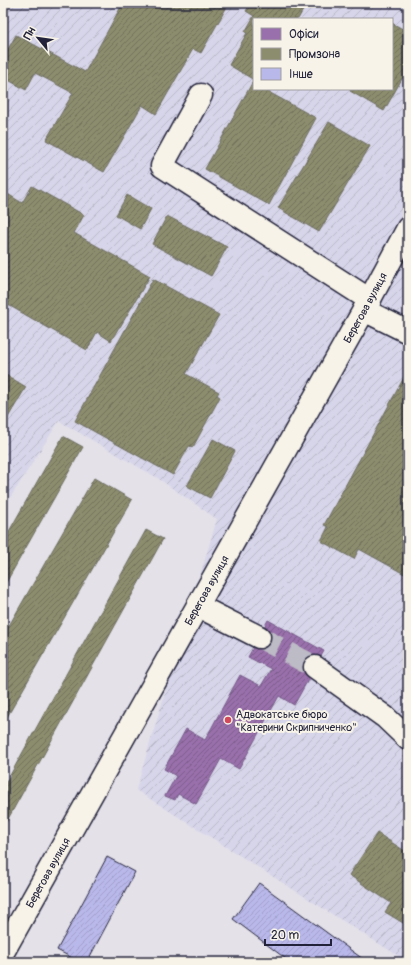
<svg xmlns="http://www.w3.org/2000/svg" width="411" height="965" font-family="Pangolin,sans-serif">
	<defs>
		<pattern id="industrial-furrows" width="10" height="10" patternUnits="userSpaceOnUse"><rect width="10" height="10" fill="#d7d5e9"/><path d="M-1 1l2-2M0 10L10 0M9 11l2-2" fill="none" stroke="#b8b7c9"/></pattern>
		<pattern id="offices-hatch" width="6" height="6" patternUnits="userSpaceOnUse"><rect width="6" height="6" fill="#9970ab"/><path d="M-1 1l2-2M0 6l6-6M5 7l2-2" fill="none" stroke="#7c5c8c"/></pattern>
		<pattern id="industry-hatch" width="6" height="6" patternUnits="userSpaceOnUse"><rect width="6" height="6" fill="#8c8c6e"/><path d="M-1 1l2-2M0 6l6-6M5 7l2-2" fill="none" stroke="#72725c"/></pattern>
		<pattern id="building-hatch" width="6" height="6" patternUnits="userSpaceOnUse"><rect width="6" height="6" fill="#b9b8ea"/><path d="M-1 1l2-2M0 6l6-6M5 7l2-2" fill="none" stroke="#9f9eca"/></pattern>
	</defs>
	<rect width="100%" height="100%" fill="#e4e1e9"/>
	<filter id="ink" filterUnits="userSpaceOnUse"><feTurbulence type="fractalNoise" baseFrequency=".025" numOctaves="2"/><feDisplacementMap in="SourceGraphic" scale="8" xChannelSelector="R" yChannelSelector="G"/><feConvolveMatrix kernelMatrix="1 2 1 2 8 2 1 2 1" color-interpolation-filters="sRGB"/></filter>
	<g filter="url(#ink)">
		<path fill="url(#industrial-furrows)" fill-rule="evenodd" d="M3 3H408V962L136 790 217 519 156 477 59 421 3 509ZM254 19H392V89H254Z"/>
		<polygon fill="url(#offices-hatch)" stroke="#755989" points="268,620 324,651 294,705 279,696 239,769 221,759 196,804 178,794 175,800 165,796 176,776 164,769 186,729 205,740 240,675 261,686 271,669 248,657"/>
		<g fill="url(#industry-hatch)" stroke="#6c6c5f">
			<polygon points="123,3 229,3 201,53 193,49 156,114 142,105 104,172 46,140 73,93 35,73 26,90 3,77 3,58 16,35 85,72"/>
			<polygon points="251,3 307,3 298,19 254,19 254,80 229,65 247,33 245,32 254,16 246,11"/>
			<polygon points="392,23 408,32 408,68 384,111 350,91 351,89 392,89"/>
			<polygon points="252,83 254,84 254,89 263,89 316,118 269,205 205,169"/>
			<polygon points="329,122 370,146 319,232 278,208"/>
			<polygon points="32,186 84,215 74,233 150,276 120,327 119,327 111,341 97,332 87,350 3,302 3,191 22,203"/>
			<polygon points="127,195 151,209 140,229 116,215"/>
			<polygon points="167,216 227,247 211,276 152,244"/>
			<polygon points="153,279 219,315 186,374 219,392 217,395 220,397 193,447 189,446 173,475 75,421"/>
			<polygon points="408,370 408,576 359,549 354,559 321,541 328,527 324,525"/>
			<polygon points="3,373 26,387 3,426"/>
			<polygon points="63,436 83,447 3,588 3,542"/>
			<polygon points="213,439 235,451 210,498 187,486"/>
			<polygon points="94,478 132,500 3,724 3,636"/>
			<polygon points="146,530 163,539 3,828 3,788"/>
			<polygon points="377,833 408,853 408,926 385,912 391,903 349,875"/>
		</g>
		<g fill="url(#building-hatch)" stroke="#22223b">
			<polygon points="107,857 135,872 87,962 80,962 57,950"/>
			<polygon points="259,883 367,962 290,962 233,919"/>
		</g>
		<g fill="none" stroke-linecap="round" stroke-linejoin="round">
			<polyline stroke="#bdbbc6" stroke-width="22" stroke-dasharray="22 11" stroke-linecap="butt" points="259,637 315,667"/>
			<defs>
				<g id="minor">
					<polyline points="201,95 162,166 370,300"/>
					<polyline points="364,310 408,332"/>
					<polyline points="198,606 259,637"/>
					<polyline points="315,667 385,717 408,739"/>
					<path id="s1" d="M3 952 364 310 408 228"/>
				</g>
			</defs>
			<use href="#minor" stroke="#22223b" stroke-width="25"/>
			<use href="#minor" stroke="#f7f3e8" stroke-width="22"/>
		</g>
	</g>
	<circle fill="#d1495b" stroke="#f7f3e8" stroke-width="1.5" cx="228" cy="720" r="4"/>
	<g text-anchor="middle" stroke-width="4" stroke-linejoin="round" paint-order="stroke">
		<g font-size="11" fill="#22223b" stroke="#f7f3e8">
			<text dy="4" stroke="none"><textPath href="#s1" startOffset="739">Берегова вулиця</textPath></text>
			<text dy="4" stroke="none"><textPath href="#s1" startOffset="415">Берегова вулиця</textPath></text>
			<text dy="4" stroke="none"><textPath href="#s1" startOffset="91">Берегова вулиця</textPath></text>
		</g>
		<g font-size="11" fill="#22223b" stroke="#f7f3e8" text-anchor="start">
			<text x="236" y="718">Адвокатське бюро<tspan x="236" dy="13">"Катерини Скрипниченко"</tspan></text>
		</g>
	</g>
	<rect width="411" height="965" fill="none" stroke="#f7f3e8" stroke-width="16"/>
	<rect x="8" y="8" width="395" height="949" fill="none" stroke="#22223b" stroke-width="1.5" filter="url(#ink)"/>
	<rect x="253" y="18" width="140" height="72" fill="#f7f3e8" stroke="#a29fa3"/>
	<rect x="261" y="28" width="20" height="12" fill="#9970ab" stroke="#a29fa3"/>
	<text x="289" y="38" font-size="12" fill="#22223b">Офіси</text>
	<rect x="261" y="48" width="20" height="12" fill="#8c8c6e" stroke="#a29fa3"/>
	<text x="289" y="58" font-size="12" fill="#22223b">Промзона</text>
	<rect x="261" y="68" width="20" height="12" fill="#b9b8ea" stroke="#a29fa3"/>
	<text x="289" y="78" font-size="12" fill="#22223b">Інше</text>
	<g transform="translate(38 38) rotate(299)" stroke="#f7f3e8" stroke-width="3" paint-order="stroke">
	<path d="M0-3L7 15L0 10L-7 15Z" fill="#22223b"/>
	<text y="-6" font-size="11" font-weight="bold" text-anchor="middle" fill="#22223b">Пн</text>
	</g>
	<path d="M265 939v6h66v-6" fill="none" stroke="#22223b" stroke-width="2"/>
	<text x="271" y="939" font-size="12" fill="#22223b" stroke="#f7f3e8" stroke-width="3" paint-order="stroke">20 m</text>
</svg>
